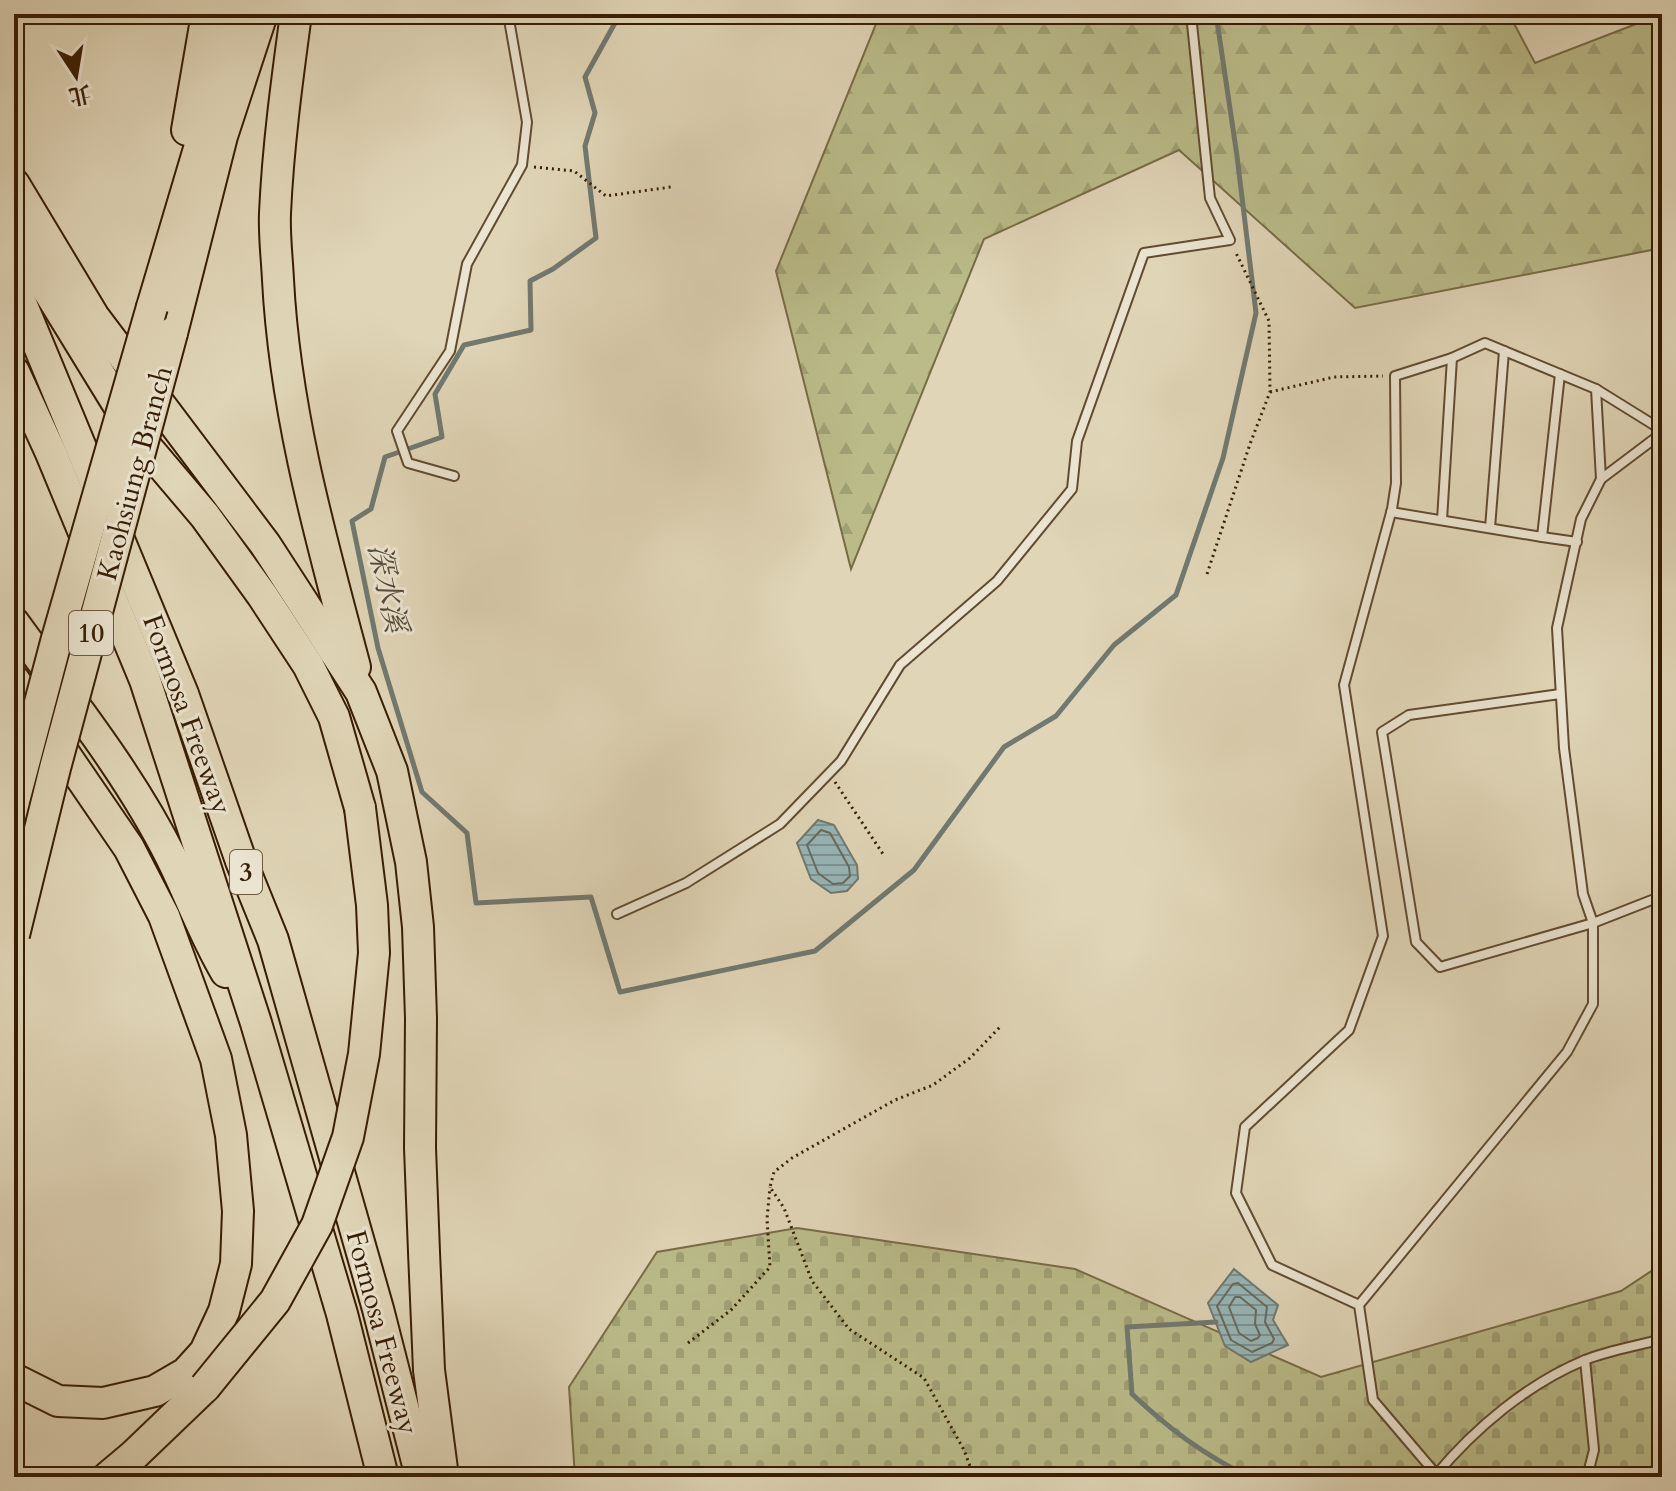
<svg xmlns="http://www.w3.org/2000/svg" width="1676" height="1491" font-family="Cardo,'Noto Serif TC',serif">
	<defs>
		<pattern id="forest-firs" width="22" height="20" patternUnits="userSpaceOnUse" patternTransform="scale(2)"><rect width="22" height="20" fill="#babb89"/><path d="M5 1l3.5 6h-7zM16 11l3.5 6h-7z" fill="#a0a075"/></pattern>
		<pattern id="cemetery-stones" width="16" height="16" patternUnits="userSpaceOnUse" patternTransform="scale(2)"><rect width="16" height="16" fill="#babb89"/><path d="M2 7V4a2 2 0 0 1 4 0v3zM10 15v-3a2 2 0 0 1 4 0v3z" fill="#a0a075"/></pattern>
		<pattern id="water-rules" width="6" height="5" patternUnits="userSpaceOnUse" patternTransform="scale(2)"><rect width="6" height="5" fill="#97b6b8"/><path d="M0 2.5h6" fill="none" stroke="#7c9393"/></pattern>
	</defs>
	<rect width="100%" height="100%" fill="#e0d5b7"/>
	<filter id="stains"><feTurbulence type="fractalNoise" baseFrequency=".0025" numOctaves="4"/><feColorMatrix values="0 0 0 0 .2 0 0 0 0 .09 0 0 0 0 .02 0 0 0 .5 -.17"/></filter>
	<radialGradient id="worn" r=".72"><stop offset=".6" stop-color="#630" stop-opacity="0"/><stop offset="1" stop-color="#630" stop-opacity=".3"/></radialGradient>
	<polygon fill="url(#forest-firs)" stroke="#786c46" stroke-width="2" points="880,14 1509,14 1535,63 1662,14 1662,248 1355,308 1179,150 984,239 851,569 776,271"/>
	<polygon fill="url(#cemetery-stones)" stroke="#786c46" stroke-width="2" points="797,1228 1075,1269 1321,1377 1621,1291 1662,1264 1662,1477 575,1477 569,1387 657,1252"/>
	<g fill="url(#water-rules)" stroke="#717970" stroke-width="2">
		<polygon points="818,820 834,825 857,865 858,879 847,891 831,893 811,879 797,843"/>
		<polygon points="1234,1269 1278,1305 1273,1320 1288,1345 1251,1362 1225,1346 1208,1303"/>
	</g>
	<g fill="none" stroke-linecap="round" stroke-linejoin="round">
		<g stroke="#676a5e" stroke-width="2">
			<polygon points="821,830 830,833 849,867 850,876 843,883 833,884 818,873 807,845"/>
			<polygon points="1238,1283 1267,1307 1265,1322 1274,1339 1272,1343 1252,1352 1231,1340 1217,1306 1233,1284"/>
			<polygon points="1235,1297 1240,1297 1256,1310 1255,1324 1260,1335 1258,1338 1251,1341 1239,1333 1229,1307"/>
		</g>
		<g stroke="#717970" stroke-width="5">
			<polyline points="620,14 585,77 595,113 585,146 596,238 553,269 530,281 531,330 464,345 435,394 442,437 385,457 371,509 352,521 378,648 422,792 467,833 476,903 591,897 620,992 815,951 914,870 1004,747 1056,716 1114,645 1176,595 1223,458 1256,313 1237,156 1216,14"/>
			<path d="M1216 1322 1127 1327 1132 1394C1169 1429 1203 1454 1249 1477"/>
		</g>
		<defs>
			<g id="service">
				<polyline points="1596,389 1601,479"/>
				<polyline points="454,476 408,463 397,431 450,351 467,264 522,165 527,122 508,14"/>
				<polyline points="1391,512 1542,537 1560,374"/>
				<polyline points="1442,520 1452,358"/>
				<polyline points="1490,528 1504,351"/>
				<polyline points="1542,537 1577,542"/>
				<polyline points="1560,694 1409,715 1382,732 1416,942 1440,967 1593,923 1583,894 1564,748 1557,628 1581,519 1601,479 1662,433"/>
				<polyline points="617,914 686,883 780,824 841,761 900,665 997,581 1072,489 1077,441 1144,253 1230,240 1210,198 1191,14"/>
				<polyline points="1359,1305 1567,1052 1593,1004 1593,923 1662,896"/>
				<polyline points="1585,1360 1594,1450 1587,1477"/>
				<polyline points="1436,1474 1373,1400 1359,1305 1272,1265 1236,1193 1245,1127 1349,1030 1383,936 1344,685 1392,509 1396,483 1395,376 1452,358 1485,343 1596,389 1662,430"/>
				<path d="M1435 1476C1474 1429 1527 1384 1585 1360 1609 1350 1637 1346 1662 1339"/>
			</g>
			<g id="motorway">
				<path d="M296 14C287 80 278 147 275 213 274 235 277 258 278 280 285 413 321 539 355 667"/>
				<polyline points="187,130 207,14"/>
				<polyline points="14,184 94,317 265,544 361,692 392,771 411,862 418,927 421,1018 420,1148 424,1252 429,1370 443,1477"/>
				<polyline points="14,235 138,437 205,516 262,595 308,665 334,717 360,808"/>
				<polyline points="14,286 183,694 241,861 273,940 378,1309 421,1477"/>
				<polyline points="152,307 239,14"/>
				<polyline points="172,333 222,136 262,14"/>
				<polyline points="14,372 51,453 145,680 256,1023 342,1314 383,1477"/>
				<path d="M14 623C69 699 129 773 171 857 190 895 204 935 226 972"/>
				<polyline points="14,680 129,848 164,916 216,1059 231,1135 238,1211 236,1264 224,1311 205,1352 186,1373 155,1391 103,1403 58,1401 14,1379"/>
				<polyline points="108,1477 133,1456 205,1387"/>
			</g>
		</defs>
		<use href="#service" stroke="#614b30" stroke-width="12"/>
		<use href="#motorway" stroke="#371d03" stroke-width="34"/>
		<g stroke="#371d03" stroke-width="3" stroke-dasharray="2 4" stroke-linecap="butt">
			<polyline points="534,167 574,171 606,196 671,187"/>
			<polyline points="1270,392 1334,377 1383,376"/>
			<polyline points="1207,574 1250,444 1270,392 1269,321 1235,251"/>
			<polyline points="835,782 883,854"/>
			<polyline points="688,1343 731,1310 770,1267 767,1219 770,1187"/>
			<polyline points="974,1477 964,1450 924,1378 849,1329 812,1281 784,1208 770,1187 774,1172 792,1158 895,1100 933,1085 970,1058 1000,1027"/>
		</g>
		<use href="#service" stroke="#ebe4d0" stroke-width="8"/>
		<use href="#motorway" stroke="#e0d5b7" stroke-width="30"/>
		<defs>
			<g id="motorway-bridge">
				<polyline points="14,801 56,642 152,307"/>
				<polyline points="14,935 55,768 172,333"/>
				<polyline points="205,1387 275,1301 317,1225 348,1137 364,1054 374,953 372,905 360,808"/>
			</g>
		</defs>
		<use href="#motorway-bridge" stroke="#371d03" stroke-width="34" stroke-linecap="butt"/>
		<use href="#motorway-bridge" stroke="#e0d5b7" stroke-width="30"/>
	</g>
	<g text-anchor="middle" stroke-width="6" stroke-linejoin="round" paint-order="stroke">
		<g fill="#ebe4d0" stroke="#6d5940" stroke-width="2">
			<rect x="69" y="611" width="44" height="44" rx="6"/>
			<rect x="230" y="850" width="32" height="44" rx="6"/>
		</g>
		<g font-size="26" font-weight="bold" fill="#371d03">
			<text x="91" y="642">10</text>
			<text x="246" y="881">3</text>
		</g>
		<g font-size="28" fill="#371d03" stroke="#ebe4d0">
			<text transform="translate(134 473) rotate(-75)" y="10">Kaohsiung Branch</text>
			<text transform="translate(188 714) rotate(70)" y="10">Formosa Freeway</text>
			<text transform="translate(383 1332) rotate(75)" y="10">Formosa Freeway</text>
		</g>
		<g font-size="30" font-style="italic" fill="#544b39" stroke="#ebe4d0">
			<text transform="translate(388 588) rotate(78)" y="10">深水溪</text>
		</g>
	</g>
	<rect width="1676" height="1491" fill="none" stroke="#e0d5b7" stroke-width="48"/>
	<rect x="16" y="16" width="1644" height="1459" fill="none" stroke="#371d03" stroke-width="4"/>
	<rect x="24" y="24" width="1628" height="1443" fill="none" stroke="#371d03" stroke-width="2"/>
	<g transform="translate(76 76) rotate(168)" stroke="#ebe4d0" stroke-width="6" paint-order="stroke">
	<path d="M0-6L14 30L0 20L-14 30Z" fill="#371d03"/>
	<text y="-12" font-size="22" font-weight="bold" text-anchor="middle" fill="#371d03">北</text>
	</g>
	<rect width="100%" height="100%" filter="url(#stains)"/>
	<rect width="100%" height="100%" fill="url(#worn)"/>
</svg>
